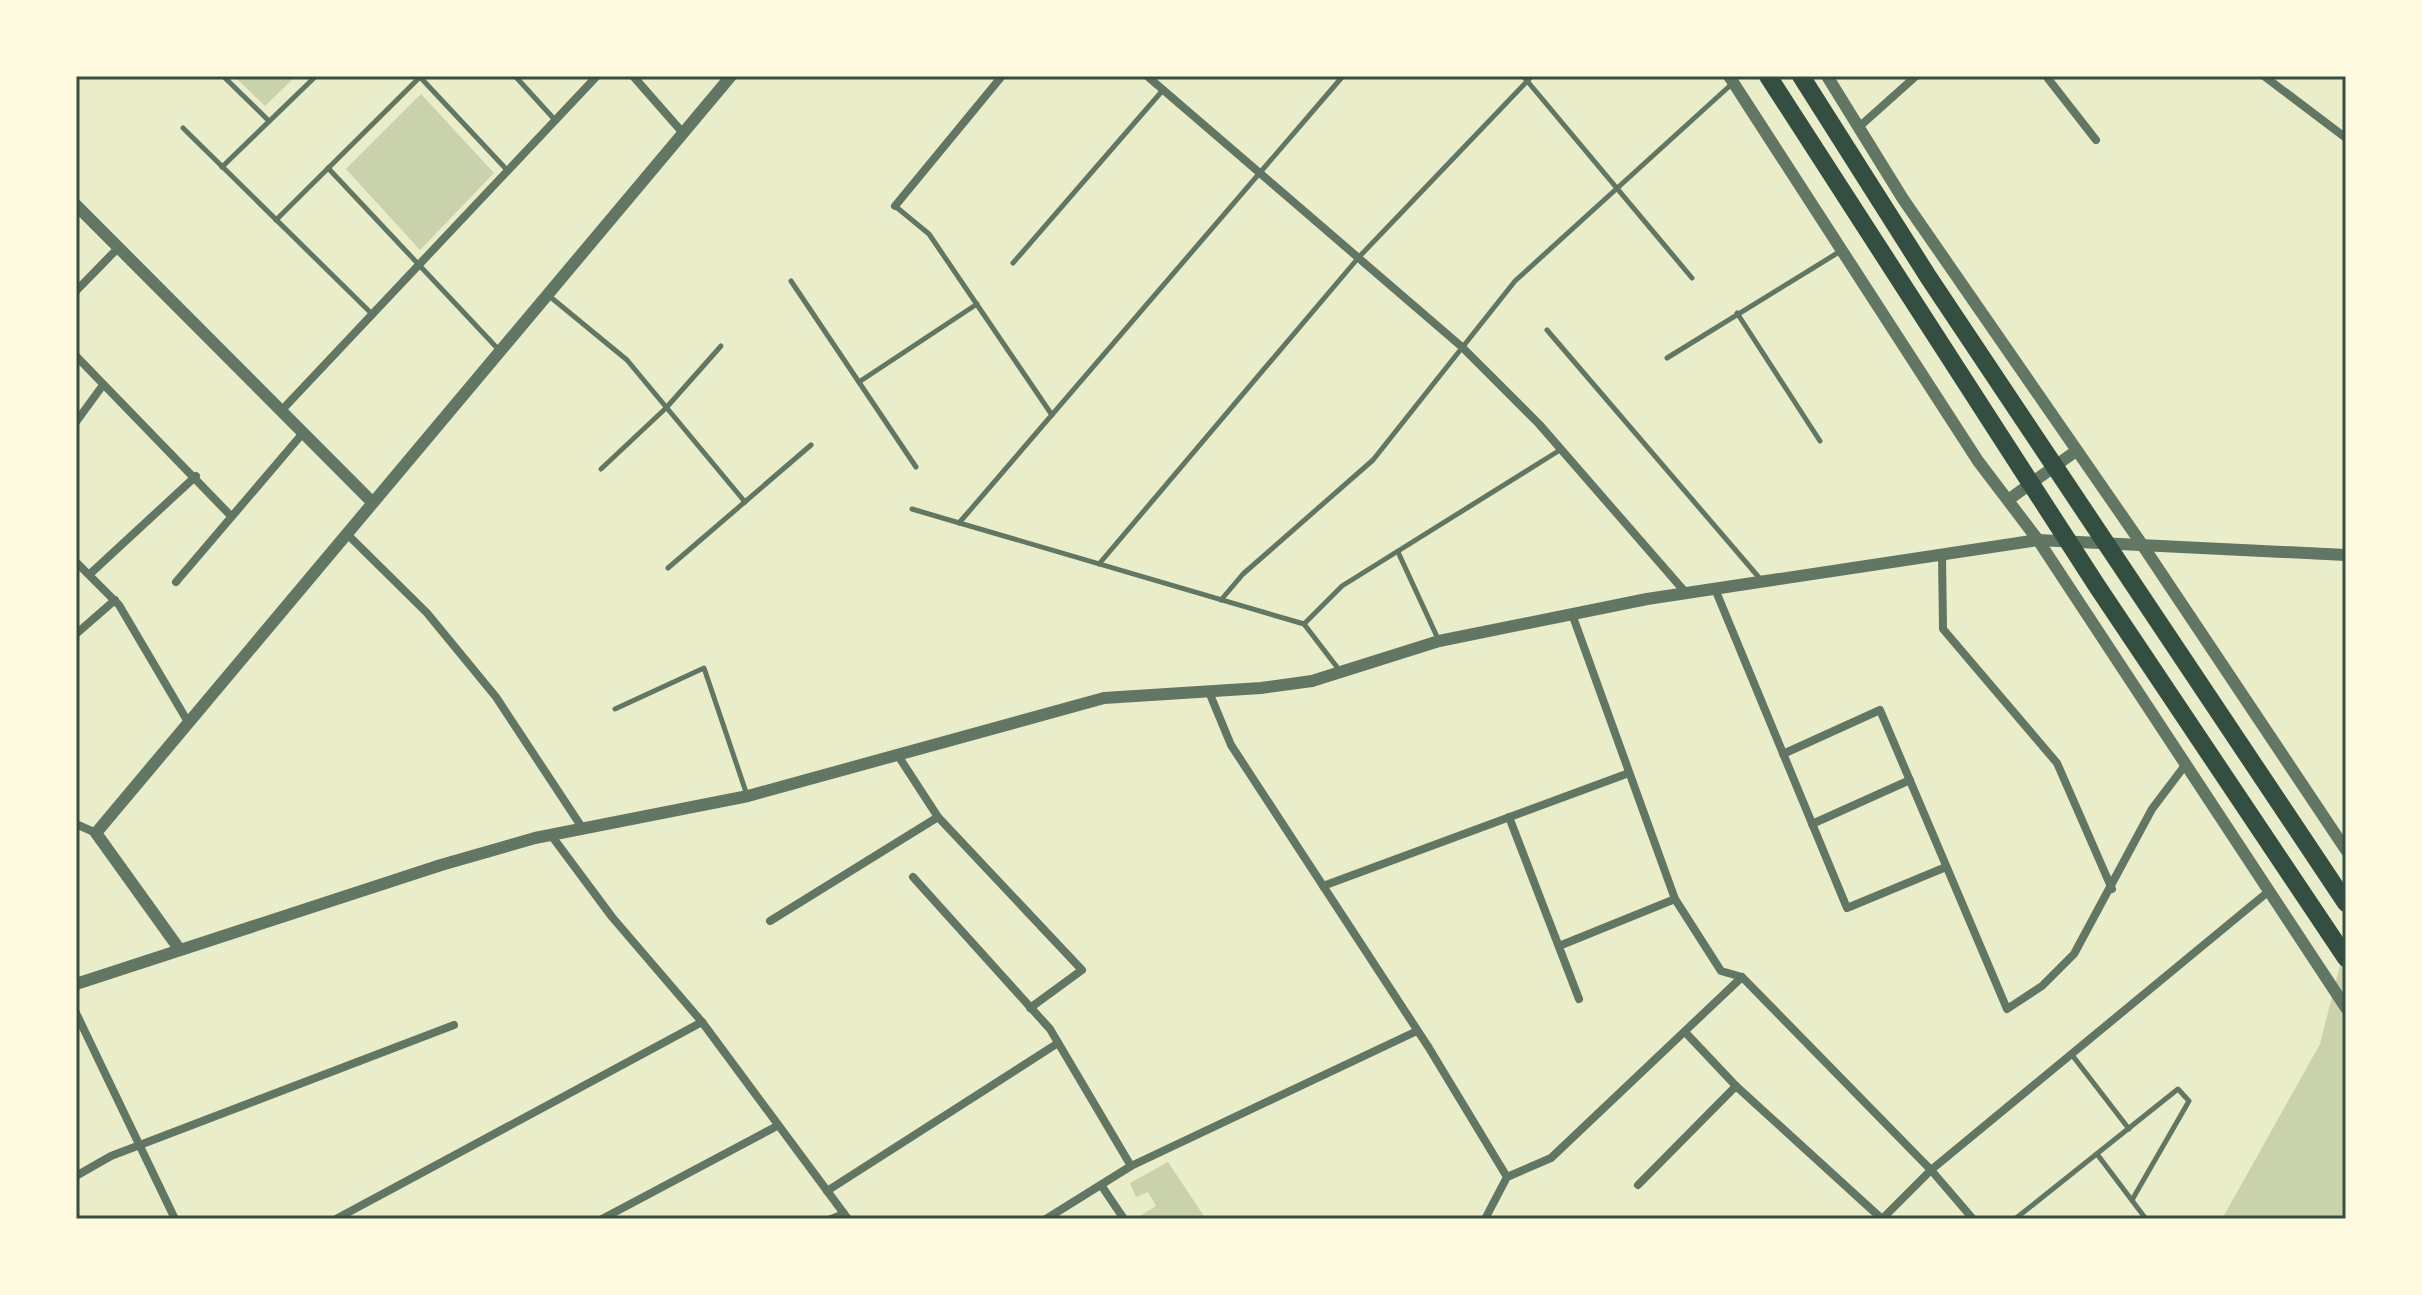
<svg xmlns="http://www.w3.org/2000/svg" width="2422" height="1295" font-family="Inter,sans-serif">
	<rect width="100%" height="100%" fill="#e9edc9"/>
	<g fill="#cad2ad">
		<polygon points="234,76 296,76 265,106"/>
		<polygon points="421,94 494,173 420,250 346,169"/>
		<polygon points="2346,942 2346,1219 2222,1219 2320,1044"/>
		<polygon points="1168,1162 1206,1219 1136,1218 1156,1206 1148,1192 1136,1197 1130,1183"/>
	</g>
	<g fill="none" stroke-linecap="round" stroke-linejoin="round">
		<g stroke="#617663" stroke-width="5">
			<polyline points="223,76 269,121"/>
			<polyline points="515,76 555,120"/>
			<polyline points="1523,76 1692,278"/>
			<polyline points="183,128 373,315"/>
			<polyline points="222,167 316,76"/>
			<polyline points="328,168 499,350"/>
			<polyline points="895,206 929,234 1052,415"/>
			<polyline points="276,220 420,77 507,170"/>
			<polyline points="1013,263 1163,90"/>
			<polyline points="791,281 916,467"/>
			<polyline points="548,295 627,360 745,502"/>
			<polyline points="1737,313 1820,441"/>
			<polyline points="1547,330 1762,581"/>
			<polyline points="1667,358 1839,252"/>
			<polyline points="859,382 977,304"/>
			<polyline points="601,469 666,408 721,346"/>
			<polyline points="912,509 1304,624 1340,671"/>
			<polyline points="959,523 1343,76"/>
			<polyline points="1398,552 1439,641"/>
			<polyline points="1099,564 1359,257 1532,76"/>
			<polyline points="668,568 811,445"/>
			<polyline points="1221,600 1243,574 1373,460 1515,281 1734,82"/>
			<polyline points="1304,624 1342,586 1560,450"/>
			<polyline points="615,709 704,668 747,795"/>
			<polyline points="2072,1055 2129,1129"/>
			<polyline points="2097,1154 2146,1219"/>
			<polyline points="2015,1219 2178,1089 2189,1101 2132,1200"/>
		</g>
		<g stroke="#617663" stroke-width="8">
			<polyline points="633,76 683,133"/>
			<polyline points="1147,76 1462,347 1539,424 1686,593"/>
			<polyline points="2046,76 2096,140"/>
			<polyline points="2264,76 2346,138"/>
			<polyline points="1859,127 1916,76"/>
			<polyline points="895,206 1002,76"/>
			<polyline points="76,291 118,248"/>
			<polyline points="76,356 231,516"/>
			<polyline points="281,411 597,76"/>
			<polyline points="76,422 103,385"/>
			<polyline points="346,533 427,613 496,697 583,829"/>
			<polyline points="1942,555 1943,629 2057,763 2112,889"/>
			<polyline points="76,562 119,605 188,722"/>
			<polyline points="91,573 196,476"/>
			<polyline points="176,582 303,433"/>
			<polyline points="1715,589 1847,908 1946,867"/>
			<polyline points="1572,614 1675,899 1721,971 1742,977 1931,1170 1973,1219"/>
			<polyline points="76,634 115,600"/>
			<polyline points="1209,692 1231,745 1429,1048 1507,1177"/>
			<polyline points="897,754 938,817"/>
			<polyline points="1783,754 1880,710 2007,1009 2042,986 2074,954 2152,809 2186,764"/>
			<polyline points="1509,817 1579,999"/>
			<polyline points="76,824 96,833"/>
			<polyline points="1812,824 1910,780"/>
			<polyline points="551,835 612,917 702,1022 848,1219"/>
			<polyline points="913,877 1050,1029 1131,1166"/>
			<polyline points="1323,886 1629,773"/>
			<polyline points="770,921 938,817 1082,970 1030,1008"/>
			<polyline points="1559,946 1675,899"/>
			<polyline points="76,1013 175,1219"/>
			<polyline points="1685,1032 1736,1086"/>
			<polyline points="76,1176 111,1156 454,1025"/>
			<polyline points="1101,1185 1124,1219"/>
			<polyline points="1638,1185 1736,1086 1882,1219"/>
			<polyline points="827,1191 1058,1043"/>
			<polyline points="336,1219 702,1022"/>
			<polyline points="602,1219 777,1126"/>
			<polyline points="831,1219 844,1214"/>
			<polyline points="1046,1219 1131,1166 1417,1031"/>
			<polyline points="1485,1219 1507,1177 1551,1158 1742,977"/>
			<polyline points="1882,1219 1931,1170 2269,891"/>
		</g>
		<g stroke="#617663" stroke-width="12">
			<polyline points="1729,76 1978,461 2038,540 2346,1008"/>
			<polyline points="1827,76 1903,199 2141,543 2346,850"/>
			<polyline points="76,205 372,502"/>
			<polyline points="2008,500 2076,451"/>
			<polyline points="180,950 96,833 731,76"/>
			<polyline points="76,984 441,865 535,838 748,796 1104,698 1261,688 1312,681 1439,641 1647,599 2038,540 2346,555"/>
		</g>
		<g stroke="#344e41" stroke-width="18">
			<polyline points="1768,76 2097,586 2346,958"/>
			<polyline points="1801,76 1929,278 2346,903"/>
		</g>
	</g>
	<rect width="2422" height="1295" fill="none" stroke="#fefae0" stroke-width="156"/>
	<rect x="78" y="78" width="2266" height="1139" fill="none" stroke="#344e41" stroke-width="3"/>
</svg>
